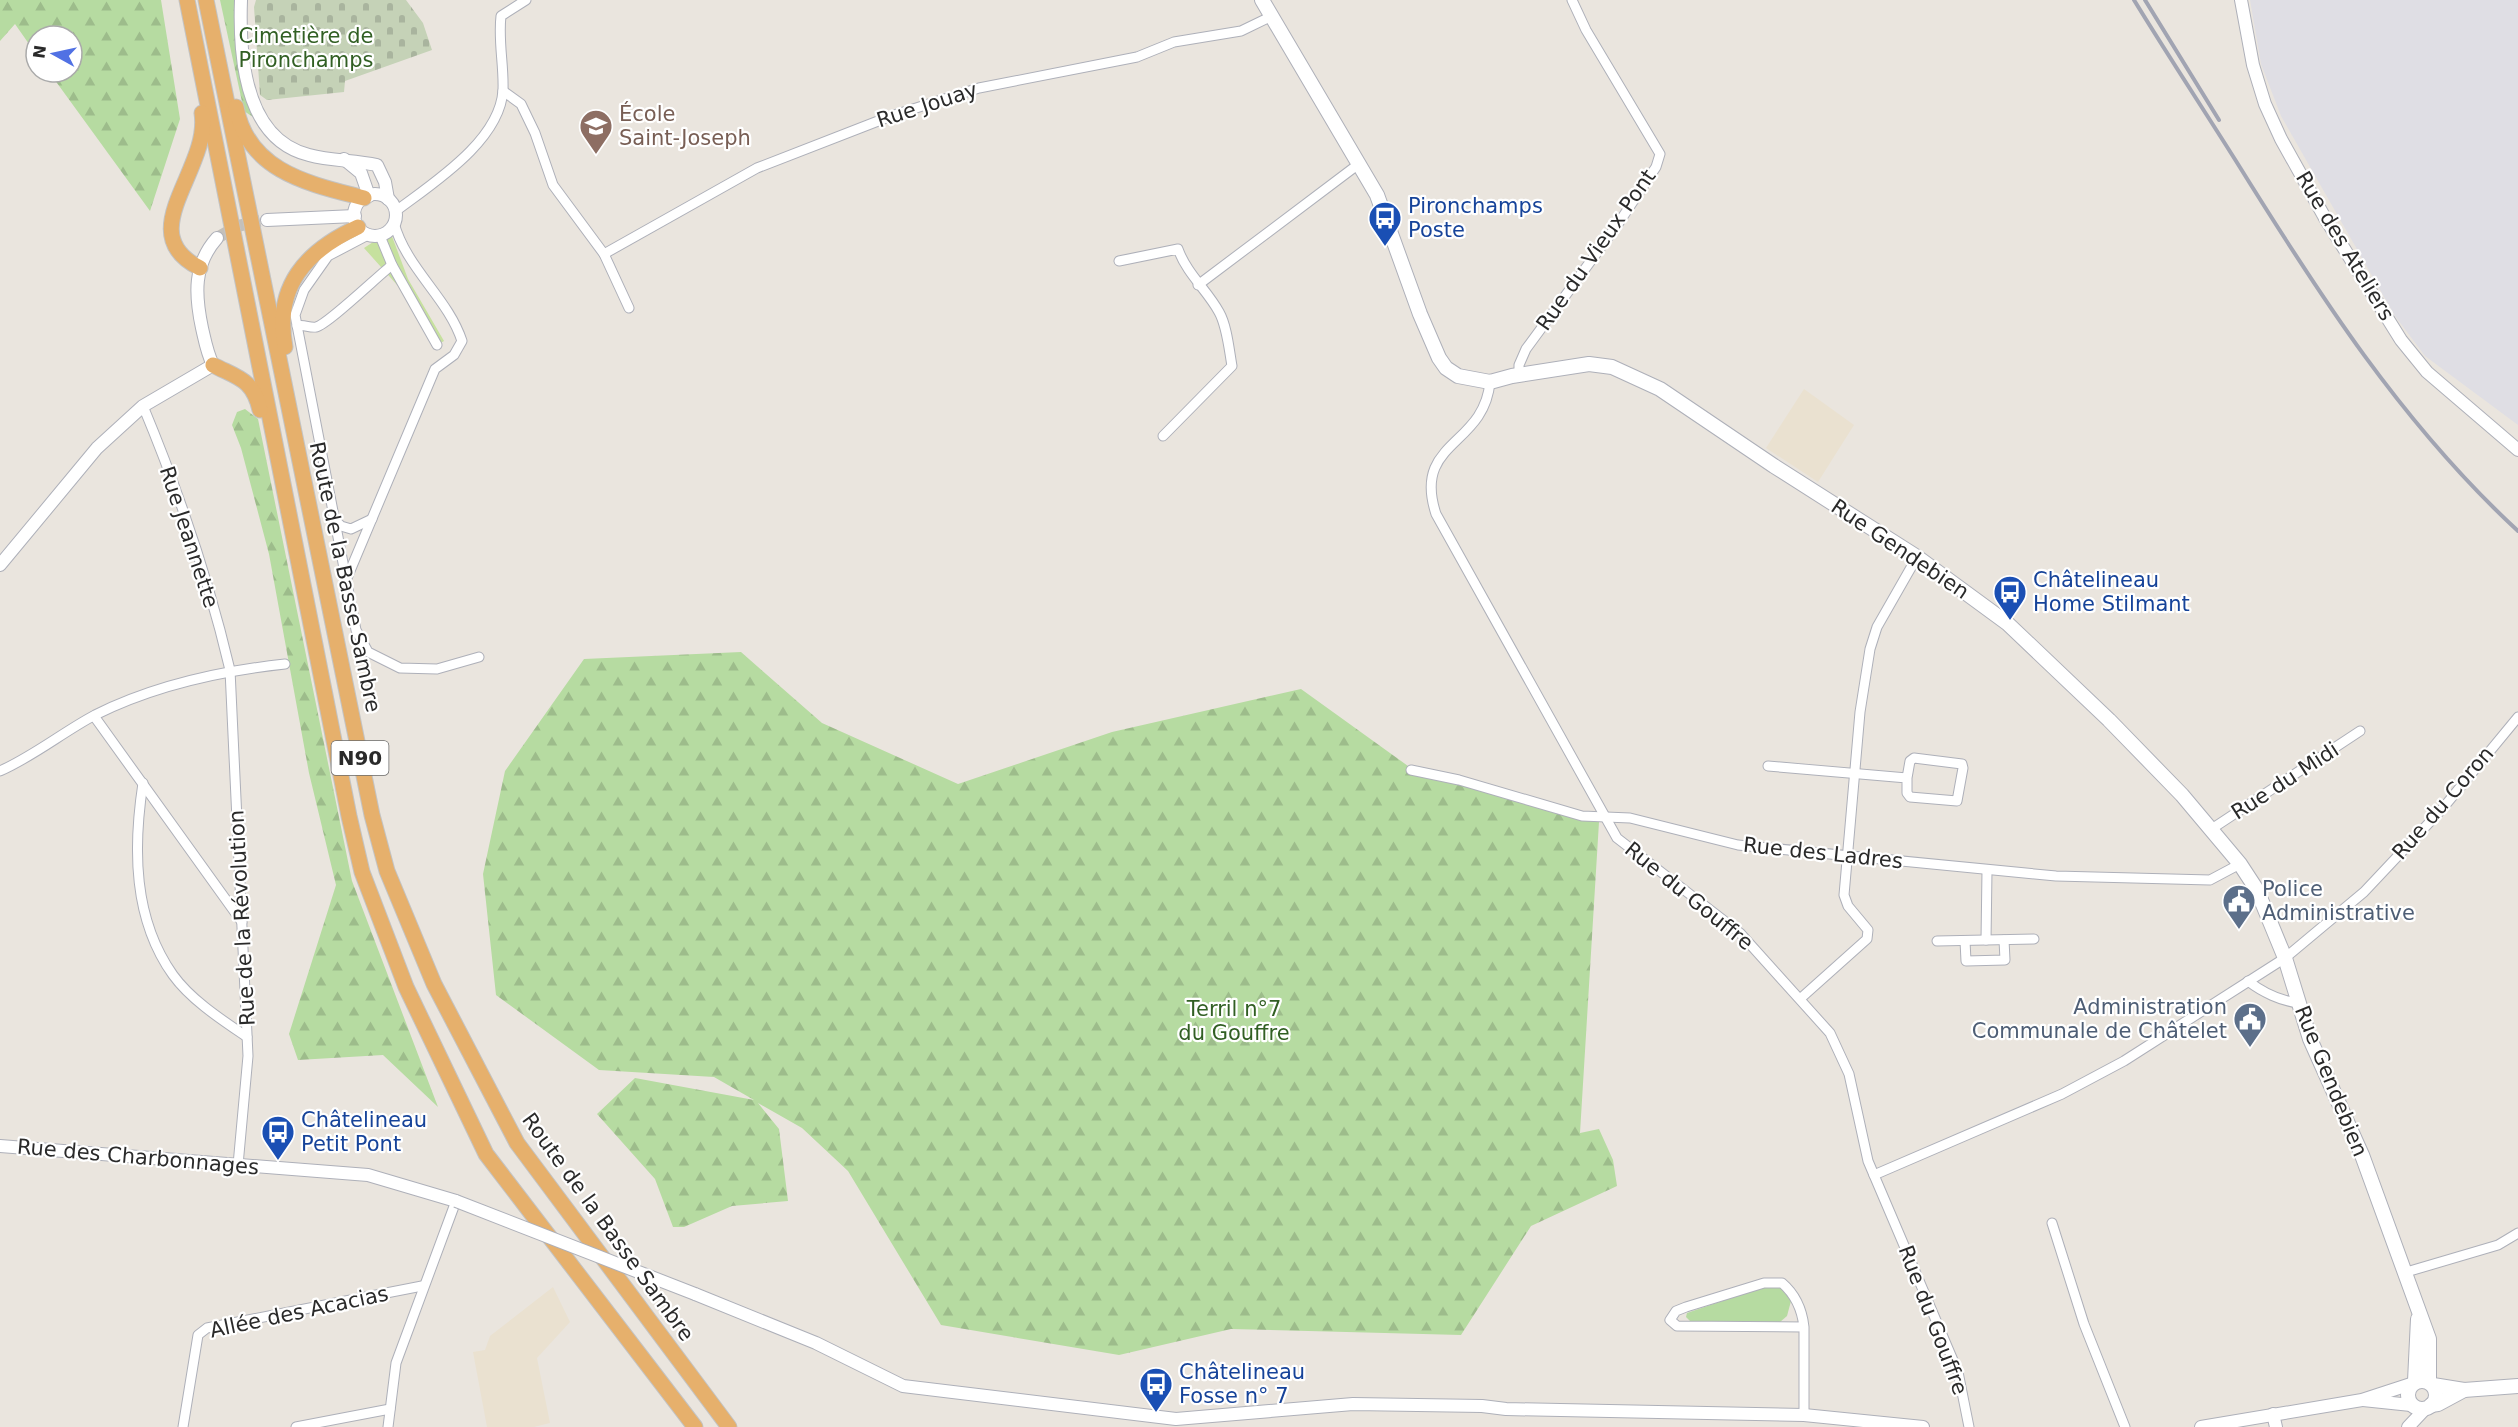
<svg xmlns="http://www.w3.org/2000/svg" width="2518" height="1427" font-family="'DejaVu Sans',sans-serif">
	<defs>
		<pattern id="forest-firs" width="22" height="20" patternUnits="userSpaceOnUse" patternTransform="scale(1.5)"><rect width="22" height="20" fill="#b6dba1"/><path d="M5 1l3.5 6h-7zM16 11l3.5 6h-7z" fill="#9dbc8b"/></pattern>
		<pattern id="cemetery-stones" width="16" height="16" patternUnits="userSpaceOnUse" patternTransform="scale(1.5)"><rect width="16" height="16" fill="#c5d2b7"/><path d="M2 7V4a2 2 0 0 1 4 0v3zM10 15v-3a2 2 0 0 1 4 0v3z" fill="#a9b49e"/></pattern>
	</defs>
	<rect width="100%" height="100%" fill="#eae5de"/>
	<polygon fill="#dfdee4" points="2250,0 2518,0 2518,425 2425,356 2395,316 2281,116 2261,64"/>
	<g fill="#eae1d0">
		<polygon points="1804,389 1854,425 1818,482 1766,448"/>
		<polygon points="553,1287 570,1322 537,1358 550,1423 534,1427 487,1427 473,1352 485,1350 490,1336"/>
	</g>
	<polygon fill="#b6dba1" points="1778,1286 1784,1289 1791,1301 1787,1316 1780,1322 1690,1321 1686,1317 1687,1313 1760,1288"/>
	<g fill="url(#forest-firs)">
		<polygon points="0,0 161,0 180,119 150,211 49,72 72,72 72,36 36,36 36,54 15,24 0,41"/>
		<polygon points="220,0 234,0 245,95 253,117 244,111"/>
		<polygon points="245,409 258,419 352,881 438,1107 383,1055 298,1060 289,1034 336,885 309,773 269,554 241,448 232,425 237,412"/>
		<polygon points="741,652 822,723 958,784 1112,732 1301,689 1408,766 1599,822 1580,1133 1599,1129 1613,1160 1617,1186 1531,1226 1461,1335 1231,1329 1119,1355 941,1325 848,1171 802,1128 758,1103 779,1129 788,1201 732,1206 684,1227 673,1227 655,1179 597,1114 635,1078 754,1100 714,1077 599,1070 496,995 483,874 505,771 584,659"/>
	</g>
	<polygon fill="url(#cemetery-stones)" points="256,0 406,0 423,23 432,50 345,81 344,92 267,100 260,95 254,7"/>
	<polygon fill="#c6e19e" points="390,231 408,279 444,341 433,347 398,286 364,248"/>
	<g fill="none" stroke-linecap="round" stroke-linejoin="round">
		<polyline stroke="#c4c0ba" stroke-width="12" stroke-dasharray="12 6" stroke-linecap="butt" points="217,238 238,226 260,221"/>
		<defs>
			<g id="minor">
				<polyline points="503,91 521,104 535,133 553,185 604,254 629,308"/>
				<path d="M396 211C433 183 500 141 503 90 504 65 498 41 501 16L526 0"/>
				<polyline points="368,235 328,256 304,290 295,315 356,630 368,652 400,668 437,669 479,657"/>
				<polyline points="380,236 392,265 437,345"/>
				<polyline points="604,254 757,168 891,116 979,88 1137,57 1174,42 1241,31 1272,16"/>
				<path d="M1119 261 1178 249C1187 274 1207 290 1219 312 1227 326 1229 349 1232 366L1163 436"/>
				<polyline points="1198,285 1360,163"/>
				<path d="M297 326C304 324 309 328 316 327 327 325 379 275 392 265"/>
				<polyline points="1519,375 1519,365 1526,349 1618,224 1656,167 1660,154 1586,30 1572,0"/>
				<path d="M1490 382C1484 447 1412 441 1436 514L1617 838 1740 933 1830 1033 1849 1074 1868 1161 1958 1372 1969 1427"/>
				<path d="M143 406C178 490 209 581 230 670L248 1056 238 1165"/>
				<polyline points="335,520 341,526 351,529 372,519"/>
				<path d="M347 578 435 369 454 355 462 341C448 298 406 268 394 223"/>
				<polyline points="94,716 242,922"/>
				<polyline points="1768,766 1907,778 1910,761 1914,758 1962,764 1963,768 1957,801 1910,797 1907,793 1907,778"/>
				<polyline points="1411,770 1459,780 1582,816 1630,818 1738,845 2056,876 2210,880 2240,864"/>
				<path d="M0 771C34 756 63 732 95 715 155 685 220 671 285 664"/>
				<path d="M143 783C133 848 133 919 173 975 191 1000 222 1020 247 1037"/>
				<polyline points="2210,830 2360,731"/>
				<polyline points="1986,940 1987,871"/>
				<polyline points="1937,941 2034,939"/>
				<polyline points="1965,941 1966,961 2005,960 2004,940"/>
				<path d="M2248 981C2262 992 2281 1001 2299 1003"/>
				<polyline points="1801,998 1867,939 1868,930 1848,906 1844,895 1860,712 1870,649 1877,627 1917,557"/>
				<polyline points="1874,1175 2062,1094 2124,1061 2285,958 2364,892 2443,808 2518,717"/>
				<polyline points="2052,1223 2084,1324 2125,1427"/>
				<polyline points="2403,1273 2498,1245 2518,1233"/>
				<path d="M1804 1415V1327C1802 1309 1796 1295 1782 1283H1764L1686 1307 1676 1311 1670 1320 1677 1326 1804 1327"/>
				<polyline points="183,1427 198,1335 207,1328 422,1286"/>
				<polyline points="296,1427 390,1409"/>
				<polyline points="388,1427 396,1363 456,1201"/>
			</g>
			<g id="tertiary">
				<path d="M241 0C239 54 244 139 309 155 331 161 354 160 377 165L385 182 388 199"/>
				<polyline points="2241,0 2253,65 2265,104 2281,139 2325,218 2401,340 2427,372 2518,450"/>
				<polyline points="344,159 361,173 369,196"/>
				<circle cx="375" cy="215" r="21"/>
				<polyline points="267,220 355,216"/>
				<path d="M0 565 97 448 143 406 213 365C207 353 205 341 202 328 195 295 193 265 217 238"/>
				<polyline points="0,1146 368,1175 456,1201"/>
				<polyline points="695,1294 816,1343 903,1386 1176,1419 1353,1404 1482,1406 1506,1409 1804,1415 1923,1427"/>
				<polyline points="2363,1400 2411,1405"/>
				<polyline points="2273,1414 2276,1427"/>
				<polyline points="2201,1427 2362,1400 2411,1384"/>
				<polyline points="2408,1427 2425,1409"/>
			</g>
			<g id="secondary">
				<polyline points="1262,0 1377,195 1420,314 1439,358 1446,368 1458,376 1490,382 1512,376 1589,364 1612,367 1660,389 1774,466 1917,557 2007,623 2109,720 2182,795 2240,864 2257,890 2285,958 2310,1039 2362,1155 2429,1339 2429,1382"/>
				<circle cx="2422" cy="1395" r="14"/>
				<polyline points="2415,1381 2418,1319"/>
				<polyline points="2433,1385 2464,1390 2518,1386"/>
				<polyline points="2431,1405 2438,1404 2464,1390"/>
			</g>
			<g id="trunk">
				<polyline points="187,0 349,816 362,872 406,987 486,1154 695,1427"/>
				<polyline points="206,0 372,815 387,871 434,984 517,1143 729,1427"/>
				<path d="M236 107C248 172 310 184 364 198"/>
				<path d="M200 268C130 233 211 170 202 113"/>
				<path d="M285 347C274 286 306 251 358 227"/>
				<path d="M213 365C238 378 253 379 260 410"/>
			</g>
		</defs>
		<use href="#minor" stroke="#aeb0b9" stroke-width="11"/>
		<use href="#tertiary" stroke="#aeb0b9" stroke-width="14"/>
		<use href="#secondary" stroke="#aeb0b9" stroke-width="16"/>
		<use href="#trunk" stroke="#c3c3c3" stroke-width="17"/>
		<use href="#minor" stroke="#fff" stroke-width="9"/>
		<use href="#tertiary" stroke="#fff" stroke-width="12"/>
		<use href="#secondary" stroke="#fff" stroke-width="14"/>
		<use href="#trunk" stroke="#e6b06c" stroke-width="15"/>
		<g stroke="#a1a4b2" stroke-width="4">
			<path d="M2134 0C2167 54 2202 107 2236 161 2318 293 2402 424 2518 531"/>
			<polyline points="2145,0 2219,120"/>
		</g>
		<defs>
			<polyline id="tertiary-bridge" points="456,1201 695,1294"/>
		</defs>
		<use href="#tertiary-bridge" stroke="#aeb0b9" stroke-width="14" stroke-linecap="butt"/>
		<use href="#tertiary-bridge" stroke="#fff" stroke-width="12"/>
	</g>
	<defs>
		<symbol id="school-pin" viewBox="-11 -11 22 30"><path d="M0 17L-7.5 6A9.5 9.5 0 1 1 7.5 6Z" fill="#8d6e63" stroke="#fff"/><path d="M0-5L7-2L0 1L-7-2ZM-4 1L0 2.5L4 1V4Q0 6-4 4Z" fill="#fff"/></symbol>
		<symbol id="bus-pin" viewBox="-11 -11 22 30"><path d="M0 17L-7.5 6A9.5 9.5 0 1 1 7.5 6Z" fill="#1a4fb4" stroke="#fff"/><path d="M-5-6H5V4H4V6H2V4H-2V6H-4V4H-5ZM-3.5-4V0h7V-4ZM-3.5 1.2v1.5H-2V1.2ZM2 1.2v1.5H3.5V1.2Z" fill="#fff"/></symbol>
		<symbol id="civic-pin" viewBox="-11 -11 22 30"><path d="M0 17L-7.5 6A9.5 9.5 0 1 1 7.5 6Z" fill="#5c6f8a" stroke="#fff"/><path d="M-.6-6.5H3V-4.5H.6V-3L4-1V1h2V6H-6V1h2V-1L-.6-3ZM-1.2 2.5V6h2.4V2.5Z" fill="#fff"/></symbol>
	</defs>
	<g fill-rule="evenodd">
		<use href="#school-pin" x="577" y="107" width="38" height="52"/>
		<use href="#bus-pin" x="1366" y="199" width="38" height="52"/>
		<use href="#bus-pin" x="1991" y="573" width="38" height="52"/>
		<use href="#civic-pin" x="2220" y="882" width="38" height="52"/>
		<use href="#civic-pin" x="2231" y="1000" width="38" height="52"/>
		<use href="#bus-pin" x="259" y="1113" width="38" height="52"/>
		<use href="#bus-pin" x="1137" y="1365" width="38" height="52"/>
	</g>
	<g text-anchor="middle" stroke-width="4.5" stroke-linejoin="round" paint-order="stroke">
		<rect fill="#fff" stroke="#6a6a6a" stroke-width="1.5" x="331.5" y="741" width="57" height="34" rx="4.5"/>
		<g font-size="20" font-weight="bold" fill="#2a2a2a">
			<text x="360" y="765">N90</text>
		</g>
		<g font-size="21" fill="#315f23" stroke="#fff">
			<text x="306" y="43">Cimetière de<tspan x="306" dy="24">Pironchamps</tspan></text>
			<text x="1234" y="1016">Terril n°7<tspan x="1234" dy="24">du Gouffre</tspan></text>
		</g>
		<g font-size="21" fill="#2a2a2a" stroke="#fff">
			<text transform="translate(927 105) rotate(-18)" y="7">Rue Jouay</text>
			<text transform="translate(2345 246) rotate(59)" y="7">Rue des Ateliers</text>
			<text transform="translate(1596 250) rotate(-55)" y="7">Rue du Vieux Pont</text>
			<text transform="translate(189 537) rotate(72)" y="7">Rue Jeannette</text>
			<text transform="translate(1900 549) rotate(34)" y="7">Rue Gendebien</text>
			<text transform="translate(345 577) rotate(78)" y="7">Route de la Basse Sambre</text>
			<text transform="translate(2285 781) rotate(-33)" y="7">Rue du Midi</text>
			<text transform="translate(2443 803) rotate(-49)" y="7">Rue du Coron</text>
			<text transform="translate(1823 853) rotate(6)" y="7">Rue des Ladres</text>
			<text transform="translate(1689 896) rotate(39)" y="7">Rue du Gouffre</text>
			<text transform="translate(242 918) rotate(-93)" y="7">Rue de la Révolution</text>
			<text transform="translate(2331 1081) rotate(68)" y="7">Rue Gendebien</text>
			<text transform="translate(138 1157) rotate(5)" y="7">Rue des Charbonnages</text>
			<text transform="translate(608 1227) rotate(54)" y="7">Route de la Basse Sambre</text>
			<text transform="translate(299 1312) rotate(-12)" y="7">Allée des Acacias</text>
			<text transform="translate(1933 1320) rotate(69)" y="7">Rue du Gouffre</text>
		</g>
		<g font-size="21" fill="#785e54" stroke="#fff" text-anchor="start">
			<text x="619" y="121">École<tspan x="619" dy="24">Saint-Joseph</tspan></text>
		</g>
		<g font-size="21" fill="#164399" stroke="#fff" text-anchor="start">
			<text x="1408" y="213">Pironchamps<tspan x="1408" dy="24">Poste</tspan></text>
			<text x="2033" y="587">Châtelineau<tspan x="2033" dy="24">Home Stilmant</tspan></text>
			<text x="301" y="1127">Châtelineau<tspan x="301" dy="24">Petit Pont</tspan></text>
			<text x="1179" y="1379">Châtelineau<tspan x="1179" dy="24">Fosse n° 7</tspan></text>
		</g>
		<g font-size="21" fill="#4e5e75" stroke="#fff" text-anchor="start">
			<text x="2262" y="896">Police<tspan x="2262" dy="24">Administrative</tspan></text>
			<text x="2227" y="1014" text-anchor="end">Administration<tspan x="2227" dy="24">Communale de Châtelet</tspan></text>
		</g>
	</g>
	<g transform="translate(54 54) rotate(278)"><circle r="28" fill="#ffffff" stroke="#aaaaaa" stroke-width="1.5"/>
	<path d="M0-4.5L10 22L0 15L-10 22Z" fill="#5171e4"/>
	<text y="-9" font-size="16" font-weight="bold" text-anchor="middle" fill="#2a2a2a">N</text>
	</g>
</svg>
